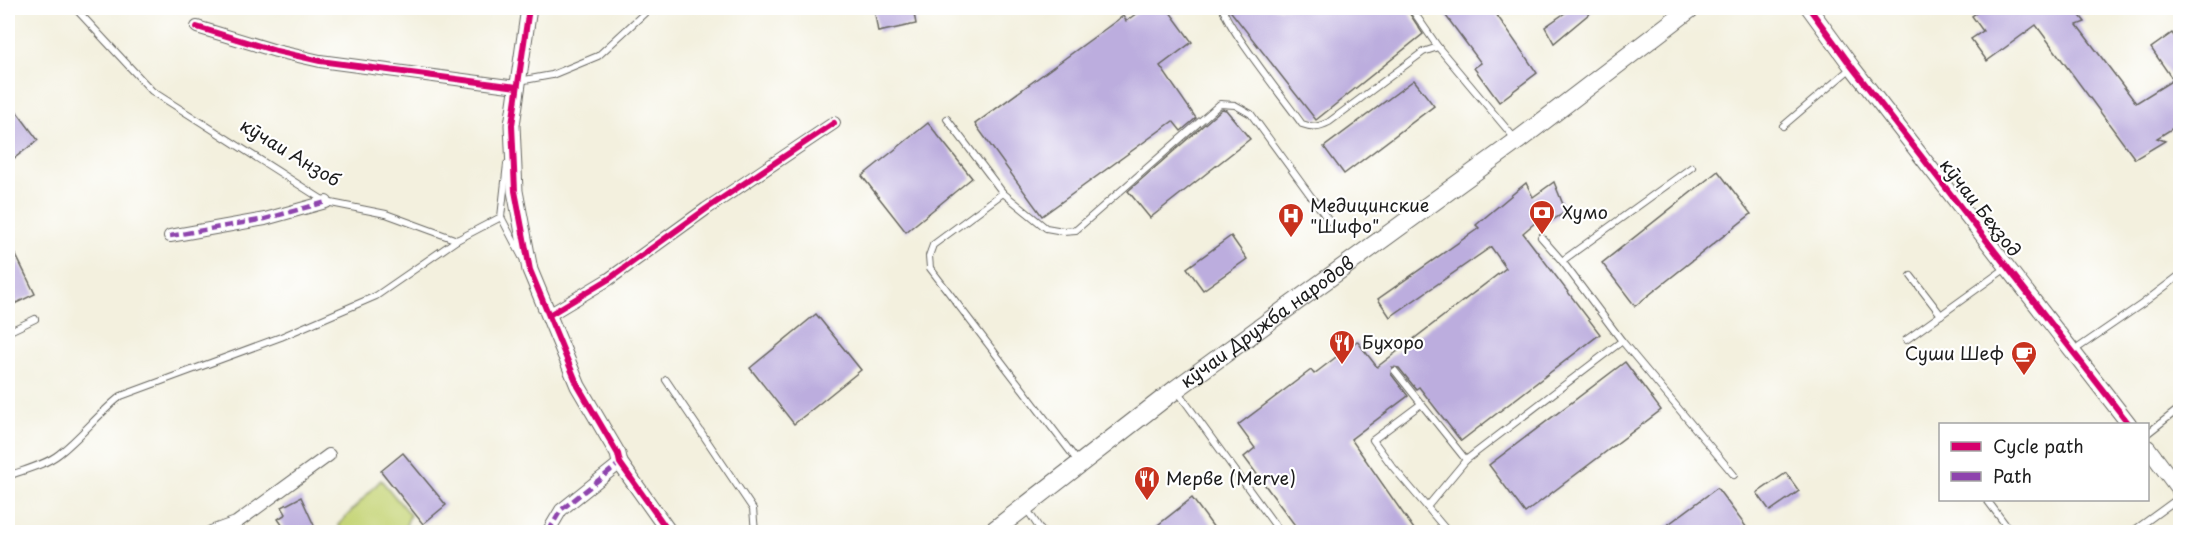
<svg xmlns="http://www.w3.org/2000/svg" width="2188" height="540" font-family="'Playpen Sans',sans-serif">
	<rect width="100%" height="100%" fill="#fff"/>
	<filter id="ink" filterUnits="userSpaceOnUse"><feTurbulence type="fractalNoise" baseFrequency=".0167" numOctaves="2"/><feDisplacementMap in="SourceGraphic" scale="12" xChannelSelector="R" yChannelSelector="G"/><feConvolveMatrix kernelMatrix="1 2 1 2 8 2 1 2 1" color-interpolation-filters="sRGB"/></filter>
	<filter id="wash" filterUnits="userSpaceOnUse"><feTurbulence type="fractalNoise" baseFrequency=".008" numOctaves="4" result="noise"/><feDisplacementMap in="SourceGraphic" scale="24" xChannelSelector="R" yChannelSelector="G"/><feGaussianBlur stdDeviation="1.35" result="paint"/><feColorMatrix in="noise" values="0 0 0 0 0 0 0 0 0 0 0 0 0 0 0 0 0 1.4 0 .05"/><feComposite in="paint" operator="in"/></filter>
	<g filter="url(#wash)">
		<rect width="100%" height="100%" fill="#f3f0de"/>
		<polygon fill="#c5d476" stroke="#707849" stroke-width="1.5" points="381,480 410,515 405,528 399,532 343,532 338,525"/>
		<g id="blocks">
			<g fill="#bcadde">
				<polygon points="874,8 913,8 916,24 878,32"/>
				<polygon points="1144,8 1167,8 1192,42 1160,66 1196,118 1181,131 1173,121 1042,216 975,124 1123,16 1126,21"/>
				<polygon points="1228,8 1406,8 1423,34 1316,120"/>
				<polygon points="1450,8 1492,8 1537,73 1499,102 1474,68 1481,63 1443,12"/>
				<polygon points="1572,8 1596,8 1554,43 1545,27"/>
				<polygon points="1983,8 2074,8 2085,22 2077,25 2136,103 2173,80 2151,48 2172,33 2181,46 2181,123 2157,138 2165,141 2135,159 2036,25 1987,61 1971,39 1983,31 1972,16"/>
				<polygon points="1414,80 1434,106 1344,174 1324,147"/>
				<polygon points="8,100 38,140 8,163"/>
				<polygon points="1222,109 1226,110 1250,139 1150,218 1128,191"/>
				<polygon points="928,123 972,178 906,232 862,176"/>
				<polygon points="1718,171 1751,214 1635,306 1602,263"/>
				<polygon points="1554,182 1566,212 1546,224 1543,216 1523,233 1600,334 1461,441 1419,387 1416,389 1399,368 1392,367 1391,374 1408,396 1351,439 1416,532 1300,532 1244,457 1255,448 1238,425 1311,370 1314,374 1357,341 1377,367 1506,268 1491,247 1390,317 1378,299 1479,228 1476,225 1526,183 1533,197"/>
				<polygon points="1231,236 1247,259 1203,290 1187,268"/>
				<polygon points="8,239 35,294 8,307"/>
				<polygon points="816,314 861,370 794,424 750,368"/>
				<polygon points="1625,362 1661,410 1525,513 1489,465"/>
				<polygon points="403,453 446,505 423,524 381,471"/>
				<polygon points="1786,473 1799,491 1770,511 1757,493"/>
				<polygon points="1717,488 1750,532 1658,532"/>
				<polygon points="301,497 317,532 287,532 278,519 286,514 282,507"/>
				<polygon points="1192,498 1217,532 1149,532"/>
			</g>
		</g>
	</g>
	<g filter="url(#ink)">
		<use href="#blocks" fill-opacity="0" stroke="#676660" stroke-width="1.5"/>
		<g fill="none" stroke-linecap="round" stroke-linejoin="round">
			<defs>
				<g id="service">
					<polyline points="75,8 152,91 326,202 386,214 457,240 501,217 507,164"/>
					<path d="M1223 8C1225 25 1288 104 1302 124 1313 128 1319 127 1329 122L1423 52 1438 47 1516 140"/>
					<polyline points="1411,8 1438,47"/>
					<polyline points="519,81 552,75 598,56 650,8"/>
					<polyline points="947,119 1003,193 1046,228 1063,231 1076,230 1220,104 1235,105 1251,114 1329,221"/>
					<polyline points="1783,126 1851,68"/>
					<polyline points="1003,193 933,245 929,256 930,268 1079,463"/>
					<polyline points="501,217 522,257"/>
					<polyline points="1562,261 1692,167"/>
					<polyline points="1911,276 1941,315"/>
					<polyline points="8,332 35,319"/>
					<polyline points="1906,340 2006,268"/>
					<polyline points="1622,341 1734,475"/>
					<polyline points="2072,352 2142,304 2180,275"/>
					<polyline points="1395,371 1466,460 1427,507 1448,532"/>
					<polyline points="666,380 753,509 755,532"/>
					<polyline points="1178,392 1280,532"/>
					<polyline points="1421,404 1373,440 1392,466 1427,507"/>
					<polyline points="2148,433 2180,408"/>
					<polyline points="1466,460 1622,341 1562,261 1541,237"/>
					<path d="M8 476C24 470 45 465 59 454 82 436 99 413 121 396L281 337 376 296 457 240"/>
					<polyline points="1987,500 2011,532"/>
					<polyline points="1026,508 1042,532"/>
					<polyline points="2132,532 2180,497"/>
				</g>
				<g id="minor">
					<polyline points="197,27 276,51 320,61 517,87"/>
					<polyline points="170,236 265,219 326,202"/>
					<polyline points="549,315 609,279 706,209 834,123"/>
					<polyline points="211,532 236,523 329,455"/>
					<polyline points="548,532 561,510 620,463"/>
				</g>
				<g id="tertiary">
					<polyline points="529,8 512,125 515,191 530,270 578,386 618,454 620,463 669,532"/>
					<polyline points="1809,8 1852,67 2129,424"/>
					<polyline points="2148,448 2180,491"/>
				</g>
				<g id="secondary">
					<path id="s1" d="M992 532 1176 389 1517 141 1691 8"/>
				</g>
			</defs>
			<use href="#service" stroke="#676660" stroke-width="8"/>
			<use href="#minor" stroke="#676660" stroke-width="14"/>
			<use href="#tertiary" stroke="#676660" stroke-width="17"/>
			<use href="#secondary" stroke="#676660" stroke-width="20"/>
			<use href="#service" stroke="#fff" stroke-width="6"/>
			<use href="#minor" stroke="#fff" stroke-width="12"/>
			<use href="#tertiary" stroke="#fff" stroke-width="15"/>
			<use href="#secondary" stroke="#fff" stroke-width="18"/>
			<g stroke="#8e44ad" stroke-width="4.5" stroke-dasharray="9 4.5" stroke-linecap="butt">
				<polyline points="170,236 265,219 326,202"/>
				<polyline points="548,532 561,510 620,463"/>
			</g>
			<defs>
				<g id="cycleway">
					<polyline points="529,8 512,125 515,191 530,270 578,386 618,454 620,463 669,532"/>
					<polyline points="1809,8 1852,67 2129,424"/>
					<polyline points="197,27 276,51 320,61 517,87"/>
					<polyline points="549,315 609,279 706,209 834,123"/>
				</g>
			</defs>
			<use href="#cycleway" stroke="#fff" stroke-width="10"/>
			<use href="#cycleway" stroke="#d6006c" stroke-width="6"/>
		</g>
	</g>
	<defs>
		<symbol id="bank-pin" viewBox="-11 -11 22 30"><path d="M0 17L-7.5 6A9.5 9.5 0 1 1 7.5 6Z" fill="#c8321e" stroke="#fff"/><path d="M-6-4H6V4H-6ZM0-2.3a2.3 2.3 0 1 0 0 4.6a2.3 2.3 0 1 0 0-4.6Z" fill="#fff"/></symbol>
		<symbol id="hospital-pin" viewBox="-11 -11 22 30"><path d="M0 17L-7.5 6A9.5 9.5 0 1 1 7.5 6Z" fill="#c8321e" stroke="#fff"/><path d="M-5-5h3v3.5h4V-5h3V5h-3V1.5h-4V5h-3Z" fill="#fff"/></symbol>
		<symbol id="restaurant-pin" viewBox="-11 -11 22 30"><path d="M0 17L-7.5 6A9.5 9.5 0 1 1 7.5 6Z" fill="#c8321e" stroke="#fff"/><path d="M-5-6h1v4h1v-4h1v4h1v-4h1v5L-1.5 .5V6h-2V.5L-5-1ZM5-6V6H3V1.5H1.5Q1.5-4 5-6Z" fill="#fff"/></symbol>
		<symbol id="cafe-pin" viewBox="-11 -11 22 30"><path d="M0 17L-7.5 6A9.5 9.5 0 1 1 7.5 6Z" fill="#c8321e" stroke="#fff"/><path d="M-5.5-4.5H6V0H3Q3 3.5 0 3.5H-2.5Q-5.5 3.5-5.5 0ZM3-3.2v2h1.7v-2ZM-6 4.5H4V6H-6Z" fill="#fff"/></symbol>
	</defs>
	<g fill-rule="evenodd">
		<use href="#bank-pin" x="1527" y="198" width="30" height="40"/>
		<use href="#hospital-pin" x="1276" y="201" width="30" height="40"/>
		<use href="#restaurant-pin" x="1327" y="328" width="30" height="40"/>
		<use href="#cafe-pin" x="2009" y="339" width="30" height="40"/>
		<use href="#restaurant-pin" x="1132" y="464" width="30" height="40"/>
	</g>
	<g text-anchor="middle" stroke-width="4.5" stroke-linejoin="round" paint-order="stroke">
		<g font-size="18" fill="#1c1c1c" stroke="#fff">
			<text transform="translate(290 153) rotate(31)" y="6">кӯчаи Анзоб</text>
			<text transform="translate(1980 208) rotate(52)" y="6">кӯчаи Беҳзод</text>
			<text dy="6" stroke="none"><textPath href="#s1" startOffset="346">кӯчаи Дружба народов</textPath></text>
		</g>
		<g font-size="18" fill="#1c1c1c" stroke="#fff" text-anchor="start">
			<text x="1310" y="212">Медицинские<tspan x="1310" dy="21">"Шифо"</tspan></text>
			<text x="1562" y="219">Хумо</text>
			<text x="1362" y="349">Бухоро</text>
			<text x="2004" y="360" text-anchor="end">Суши Шеф</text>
			<text x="1166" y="485">Мерве (Merve)</text>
		</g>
	</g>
	<rect width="2188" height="540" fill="none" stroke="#fff" stroke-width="30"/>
	<rect x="1939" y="423" width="210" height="78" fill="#ffffff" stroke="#a4a4a4" stroke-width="1.5"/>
	<rect x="1951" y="442" width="30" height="9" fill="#d6006c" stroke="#a4a4a4" stroke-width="1.5"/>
	<text x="1993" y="453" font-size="18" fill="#1c1c1c">Cycle path</text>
	<rect x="1951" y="472" width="30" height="9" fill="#8e44ad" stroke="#a4a4a4" stroke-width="1.5"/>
	<text x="1993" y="483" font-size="18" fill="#1c1c1c">Path</text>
</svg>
